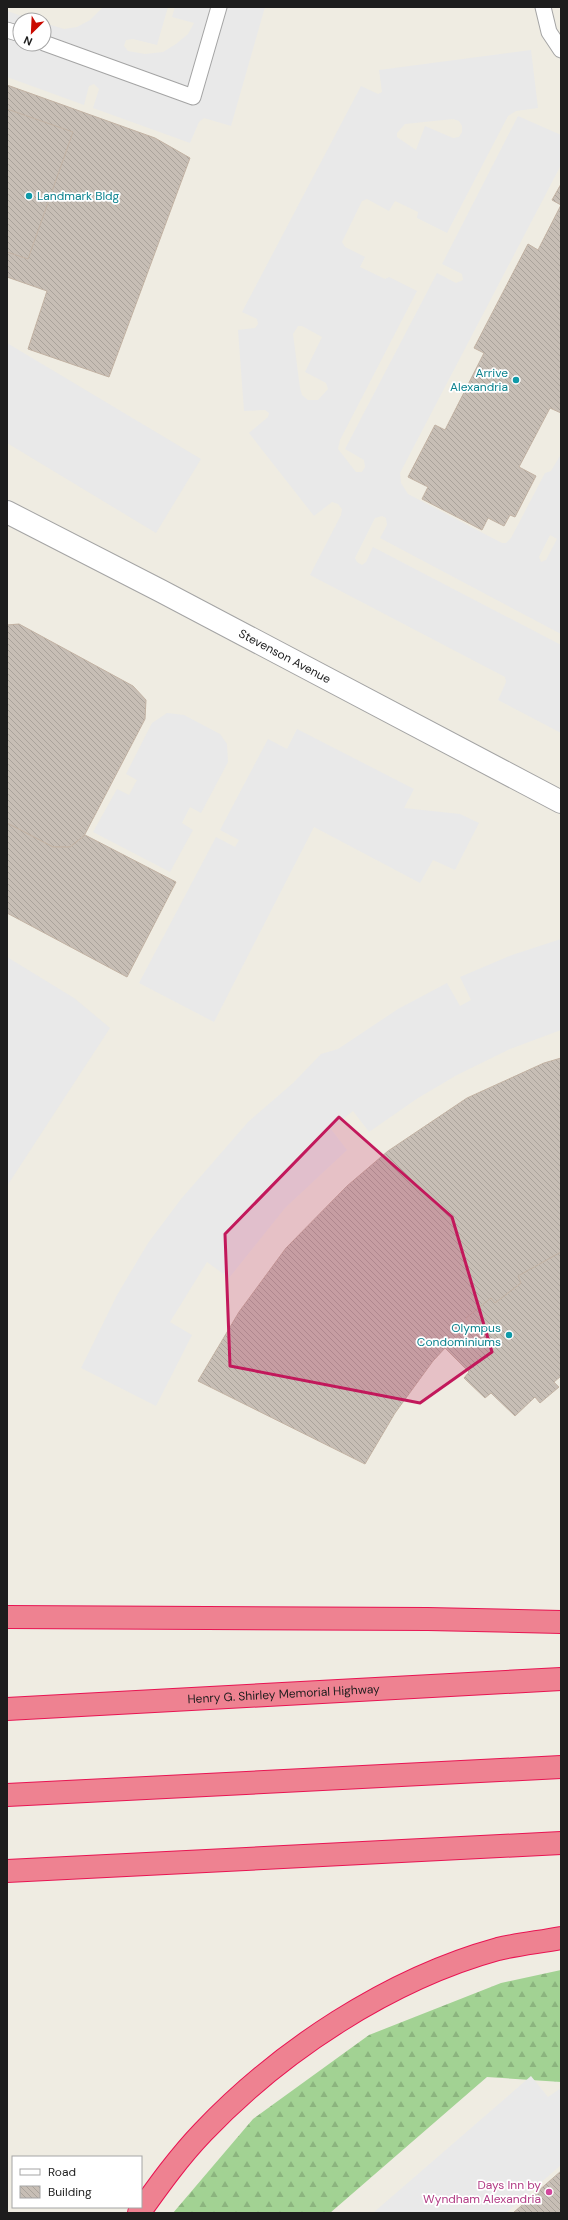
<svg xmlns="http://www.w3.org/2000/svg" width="568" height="2220" font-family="'DM Sans',sans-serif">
	<defs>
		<pattern id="forest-firs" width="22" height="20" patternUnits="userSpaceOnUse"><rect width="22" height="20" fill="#a2d293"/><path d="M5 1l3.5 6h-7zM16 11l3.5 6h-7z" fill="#8bb47e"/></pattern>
		<pattern id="building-back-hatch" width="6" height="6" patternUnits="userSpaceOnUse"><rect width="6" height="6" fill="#c7beb5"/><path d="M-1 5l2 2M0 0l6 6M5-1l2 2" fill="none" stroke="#aaa39b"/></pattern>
	</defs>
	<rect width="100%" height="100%" fill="#efece2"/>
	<polygon fill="url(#forest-firs)" points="561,1970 561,2082 487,2077 330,2213 173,2213 253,2119 369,2035 501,1983"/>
	<g fill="#e9e9e9" fill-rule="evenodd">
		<polygon points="103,7 168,7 157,45 133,39 126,40 124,46 128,51 145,54 163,52 176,44 188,34 194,23 172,17 175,7 265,7 231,126 204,118 199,122 190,143 93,108 99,89 94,84 89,86 84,105 7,77 7,11 34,20 20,20 20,44 44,44 44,23 64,29 77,27 90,20"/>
		<path d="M531 50 538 108 516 111 508 116 447 233 417 218 418 212 395 201 389 211 367 199 362 201 342 242 345 247 365 257 360 267 385 279 389 277 417 291 340 440 338 449 356 472H362L365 467 364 460 345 449 437 273 456 283 463 280 462 274 442 264 518 116 561 135V165L400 473 401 483 408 494 502 543H506L511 538 545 473 551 471 561 454V634L380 538 387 525 386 518 382 516 375 518 355 558 357 562 362 565 366 562 373 547 561 645V733L498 700 506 682 505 677 310 575 341 515 342 509 338 504 332 502 314 516 249 433 268 417 269 413 265 410 244 411 238 330 255 328 258 324 257 319 242 312 361 86 378 94 382 92 379 70ZM453 119 459 121 462 126V132L459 137 453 138 425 126 416 150 397 137V133L405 124ZM298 326H302L322 337 305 372 326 383 328 389 318 400H308L302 395 300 388 293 334ZM550 535 557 539 546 560 541 562 539 557Z"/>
		<polygon points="7,343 201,459 156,533 7,443"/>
		<polygon points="167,713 184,715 220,734 227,744 228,762 201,813 190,807 182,823 193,830 170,872 93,832 117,789 129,795 137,780 126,774 152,723"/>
		<polygon points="297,729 414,789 404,808 460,814 479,823 455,870 433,860 420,883 314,827 214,1022 139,983 216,837 235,847 239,840 220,830 268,739 287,749"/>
		<polygon points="561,939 561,1030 510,1049 457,1075 418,1098 369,1132 353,1111 331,1129 347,1150 285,1208 229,1278 207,1262 170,1322 192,1335 156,1406 81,1368 117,1295 148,1243 181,1199 248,1122 293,1083 321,1054 338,1049 398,1009 447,983 460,1006 471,1000 460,977 512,955"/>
		<polygon points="7,957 74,998 110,1028 7,1186"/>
		<polygon points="531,2076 548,2097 561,2088 561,2165 506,2213 373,2213"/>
	</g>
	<g fill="url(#building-back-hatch)" stroke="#c2b2a3">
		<polygon points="7,85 155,138 190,158 109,377 28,349 47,291 7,277"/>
		<polygon points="7,109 73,132 28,259 7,252"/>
		<polygon points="561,184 561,205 552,200"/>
		<polygon points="561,205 561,413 550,408 519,467 536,476 515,517 510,515 504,526 488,518 482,530 422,499 428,487 408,477 435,425 445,430 484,353 474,348 528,244 538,250"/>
		<polygon points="19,624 133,686 146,700 145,719 84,836 70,847 53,847 7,823 7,625"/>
		<polygon points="7,823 53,847 70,847 85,835 176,882 127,977 7,913"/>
		<polygon points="561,1058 561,1261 521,1283 471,1323 445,1348 433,1361 395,1413 365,1464 198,1381 239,1312 286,1248 347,1186 388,1151 467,1098 544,1063"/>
		<polygon points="561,1252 561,1376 554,1382 559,1387 540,1403 535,1397 515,1416 491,1393 485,1398 464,1378 469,1372 445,1348 471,1323 466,1318 491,1298 495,1303 521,1283 518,1276"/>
		<polygon points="561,2171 561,2213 513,2213"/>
	</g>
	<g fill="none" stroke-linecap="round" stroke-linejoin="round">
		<defs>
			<g id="service">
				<polyline points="543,7 549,32 561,50"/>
				<polyline points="7,30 20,34"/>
				<polyline points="44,43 193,97 219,7"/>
			</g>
			<g id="tertiary">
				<path id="s1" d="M7 512 161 591 561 802"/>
			</g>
			<g id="motorway">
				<polyline points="7,1617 428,1619 561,1622"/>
				<path id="s2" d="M7 1709 561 1679"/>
				<polyline points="7,1795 561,1767"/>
				<polyline points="7,1871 561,1843"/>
				<path d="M139 2213C159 2185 179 2157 203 2132 280 2051 389 1979 498 1949 519 1944 540 1942 561 1938"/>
			</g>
		</defs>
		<use href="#service" stroke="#a4a4a4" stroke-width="17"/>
		<use href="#tertiary" stroke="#a4a4a4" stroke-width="24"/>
		<use href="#motorway" stroke="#e81452" stroke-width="24"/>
		<use href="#service" stroke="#fff" stroke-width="15"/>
		<use href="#tertiary" stroke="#fff" stroke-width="22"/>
		<use href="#motorway" stroke="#ee8291" stroke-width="22"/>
	</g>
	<path fill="#c2185b" fill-opacity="0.2" stroke="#c2185b" stroke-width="3" stroke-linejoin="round" d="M339 1117 452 1217 492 1352 420 1403 230 1366 225 1234Z"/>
	<g fill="#0f9aa8" stroke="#fff" stroke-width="1.5">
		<circle cx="29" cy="196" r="4"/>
		<circle cx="516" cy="380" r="4"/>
		<circle cx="509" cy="1335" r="4"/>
	</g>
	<circle fill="#d1479c" stroke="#fff" stroke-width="1.5" cx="549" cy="2192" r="4"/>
	<g text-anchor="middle" stroke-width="3.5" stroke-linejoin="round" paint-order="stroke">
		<g font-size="12" fill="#0d838f" stroke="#fff" text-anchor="end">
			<text x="37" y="200" text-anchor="start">Landmark Bldg</text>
			<text x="508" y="377">Arrive<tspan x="508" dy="14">Alexandria</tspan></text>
			<text x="501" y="1332">Olympus<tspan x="501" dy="14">Condominiums</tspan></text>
		</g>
		<g font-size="12" fill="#1d1d1d" stroke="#fff">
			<text dy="4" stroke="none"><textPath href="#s1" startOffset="313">Stevenson Avenue</textPath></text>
			<text dy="4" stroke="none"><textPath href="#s2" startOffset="277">Henry G. Shirley Memorial Highway</textPath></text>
		</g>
		<g font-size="12" fill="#b23c85" stroke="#fff" text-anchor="end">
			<text x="541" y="2189">Days Inn by<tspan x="541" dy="14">Wyndham Alexandria</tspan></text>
		</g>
	</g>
	<rect width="568" height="2220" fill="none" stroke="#1d1d1d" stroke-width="16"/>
	<rect x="12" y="2156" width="130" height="52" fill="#ffffff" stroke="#a5a5a5"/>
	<rect x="20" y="2169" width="20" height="6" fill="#ffffff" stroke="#a5a5a5"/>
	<text x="48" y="2176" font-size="12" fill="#1d1d1d">Road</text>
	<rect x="20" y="2186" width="20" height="12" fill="url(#building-back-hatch)" stroke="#a5a5a5"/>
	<text x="48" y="2196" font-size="12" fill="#1d1d1d">Building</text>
	<g transform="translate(32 32) rotate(204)"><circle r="19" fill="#ffffff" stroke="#a5a5a5"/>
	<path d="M0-3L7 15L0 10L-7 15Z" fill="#ca0a00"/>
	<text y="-6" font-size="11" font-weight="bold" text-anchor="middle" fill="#1d1d1d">N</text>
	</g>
</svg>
